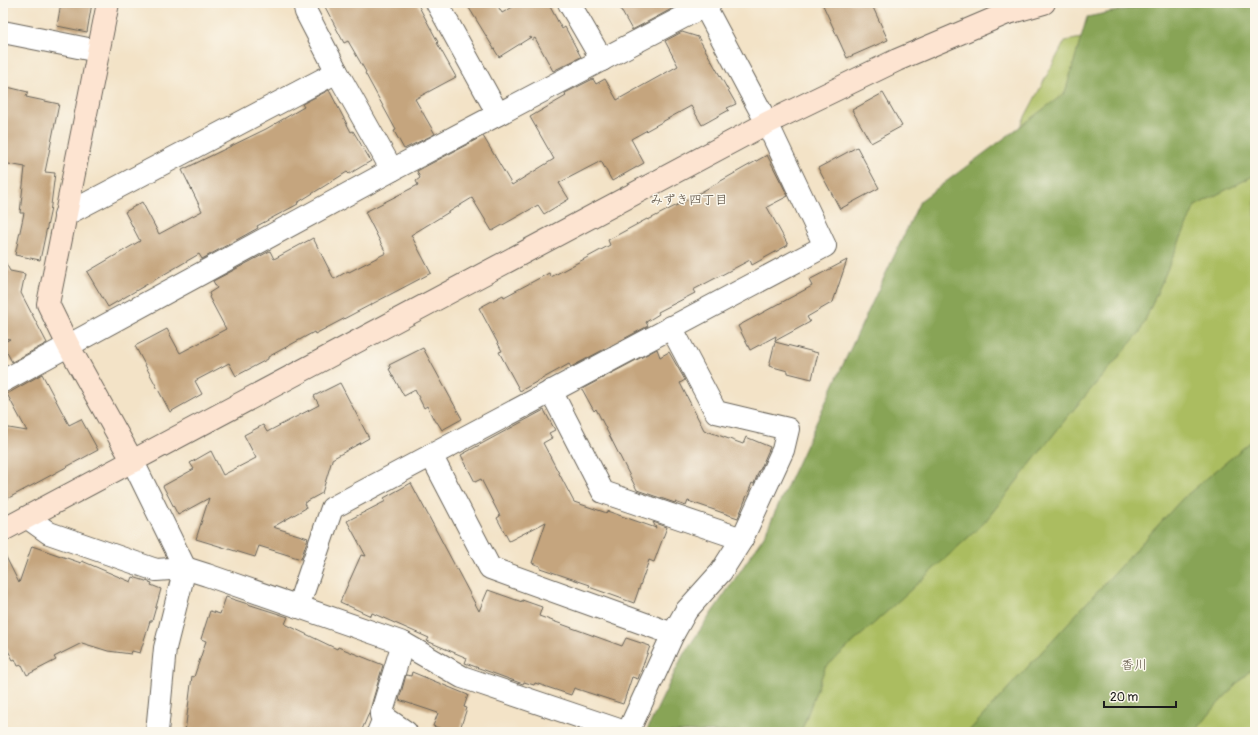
<svg xmlns="http://www.w3.org/2000/svg" width="1258" height="735" font-family="Pangolin,'Klee One',sans-serif">
	<rect width="100%" height="100%" fill="#fbf7ec"/>
	<filter id="ink" filterUnits="userSpaceOnUse"><feTurbulence type="fractalNoise" baseFrequency=".025" numOctaves="2"/><feDisplacementMap in="SourceGraphic" scale="8" xChannelSelector="R" yChannelSelector="G"/><feConvolveMatrix kernelMatrix="1 2 1 2 8 2 1 2 1" color-interpolation-filters="sRGB"/></filter>
	<filter id="wash" filterUnits="userSpaceOnUse"><feTurbulence type="fractalNoise" baseFrequency=".012" numOctaves="4" result="noise"/><feDisplacementMap in="SourceGraphic" scale="16" xChannelSelector="R" yChannelSelector="G"/><feGaussianBlur stdDeviation="0.9" result="paint"/><feColorMatrix in="noise" values="0 0 0 0 0 0 0 0 0 0 0 0 0 0 0 0 0 1.4 0 .05"/><feComposite in="paint" operator="in"/></filter>
	<g filter="url(#wash)">
		<rect width="100%" height="100%" fill="#f3e3c7"/>
		<polygon fill="#abbd61" stroke="#646c3e" points="1255,7 1255,732 713,732 846,456 1065,41"/>
		<g fill="#88a457" stroke="#52603a">
			<polygon points="1157,3 1255,3 1255,175 1195,206 1140,332 1069,415 984,523 825,668 801,732 646,732 683,655 764,536 839,373 920,201 1065,93 1087,17"/>
			<polygon points="1255,438 1255,665 1216,706 1195,732 968,732 1182,499"/>
		</g>
		<g id="blocks">
			<g fill="#c5a57e">
				<polygon points="61,3 92,3 87,32 57,26"/>
				<polygon points="323,3 417,3 438,42 437,43 456,77 415,99 435,134 404,149 394,131 396,130 365,73 366,72 348,41 344,43"/>
				<polygon points="466,3 496,3 502,13 520,3 548,3 562,29 565,27 581,57 553,71 535,38 532,40 531,37 499,57"/>
				<polygon points="617,3 683,3 632,30"/>
				<polygon points="822,3 871,3 888,40 847,58"/>
				<polygon points="682,32 698,37 736,104 727,108 729,110 702,125 691,106 631,139 644,163 612,181 601,161 559,183 569,199 544,214 538,205 492,231 472,198 411,235 431,273 315,334 314,332 268,357 268,359 236,376 229,363 195,381 202,394 170,412 135,346 167,329 180,353 226,329 209,297 210,296 209,293 217,288 213,281 270,251 274,259 313,238 334,279 348,271 349,272 386,253 365,212 418,185 416,181 420,178 417,171 483,136 512,185 554,159 530,117 566,96 565,93 593,79 596,84 605,79 617,100 678,66 665,41"/>
				<polygon points="3,86 28,92 26,97 59,104 45,172 55,173 50,213 40,260 15,255 24,213 20,213 25,167 3,163"/>
				<polygon points="329,90 351,132 353,131 371,161 349,174 347,172 297,203 298,204 257,226 258,228 202,259 199,254 108,307 87,272 140,241 125,212 142,202 159,234 202,211 182,170 266,129 304,107 302,104"/>
				<polygon points="883,93 902,126 871,143 852,110"/>
				<polygon points="857,147 879,188 840,209 818,168"/>
				<polygon points="767,155 788,196 767,207 788,245 752,265 750,260 693,290 695,293 658,312 659,314 646,322 648,326 571,367 569,364 520,391 499,352 502,351 479,308 503,295 504,297 549,273 551,277 610,245 608,240 647,219 648,220 687,200"/>
				<polygon points="3,258 10,271 25,274 21,293 47,343 12,362 3,345 3,343 10,339 3,338"/>
				<polygon points="847,260 833,302 807,317 810,322 775,341 776,336 750,350 738,326 812,286 809,280"/>
				<polygon points="775,342 818,353 812,379 788,373 788,371 769,366"/>
				<polygon points="423,348 462,419 442,430 437,422 435,422 427,406 424,408 415,390 404,396 389,369 391,368 389,365"/>
				<polygon points="657,349 660,357 669,352 685,380 680,383 704,430 743,444 746,437 770,447 760,470 759,470 754,484 752,483 738,518 688,501 686,506 675,502 675,503 637,490 596,409 594,411 582,389"/>
				<polygon points="42,374 69,425 81,419 98,450 3,501 3,427 27,431 7,394"/>
				<polygon points="340,383 369,438 332,459 332,460 322,493 304,503 306,508 273,527 308,538 301,559 259,546 255,557 196,539 209,498 178,515 163,486 194,469 190,463 211,451 223,475 256,458 244,435 263,425 267,432 319,405 314,396"/>
				<polygon points="544,410 555,430 549,433 552,438 543,443 574,502 607,513 607,511 656,528 653,522 667,527 654,562 649,560 634,603 589,587 590,585 540,568 540,566 532,563 546,522 509,541 497,518 500,516 481,479 475,482 461,455"/>
				<polygon points="411,483 479,611 488,590 522,602 522,600 542,607 539,616 622,646 626,638 650,646 638,679 632,677 623,704 574,688 571,695 535,683 534,685 524,682 523,684 465,663 467,658 427,641 429,638 372,613 371,616 340,602 361,555 366,556 347,521 386,501 384,498"/>
				<polygon points="32,546 81,563 82,561 131,582 133,577 152,583 151,585 161,589 152,621 150,621 140,653 132,651 131,654 108,651 82,643 54,657 56,660 27,675 22,665 18,666 15,659 13,660 3,641 3,551 19,583"/>
				<polygon points="226,597 288,617 285,624 337,649 338,647 383,665 369,713 361,732 185,732 192,676 194,677 206,641 201,639 210,611 220,614"/>
				<polygon points="412,672 468,695 464,707 467,708 459,732 451,732 433,726 438,713 399,700 406,675 411,676"/>
			</g>
		</g>
	</g>
	<g filter="url(#ink)">
		<use href="#blocks" fill-opacity="0" stroke="#676258" stroke-width="1"/>
		<g fill="none" stroke-linecap="round" stroke-linejoin="round">
			<defs>
				<polyline id="lane" points="374,732 381,715"/>
				<g id="street">
					<polyline points="304,3 306,12 337,72 392,170"/>
					<polyline points="437,3 498,114"/>
					<polyline points="569,3 602,60"/>
					<polyline points="3,32 98,51"/>
					<polyline points="65,215 337,72"/>
					<polyline points="3,381 392,170 710,3"/>
					<polyline points="551,391 603,492 742,539"/>
					<polyline points="431,455 490,568 673,634"/>
					<polyline points="133,462 185,568 165,648 157,732"/>
					<polyline points="28,518 49,533 156,570 185,568 207,575 403,643 462,677 625,732"/>
					<polyline points="298,607 332,508 825,246 767,123 703,3"/>
					<polyline points="403,643 381,715 406,732"/>
					<polyline points="628,732 673,634 686,611 721,572 742,539 783,450 788,429 716,412 671,327"/>
				</g>
				<g id="secondary">
					<polyline points="108,3 48,304 68,345 133,462"/>
					<polyline points="3,530 767,123 897,60 1005,14 1044,3"/>
				</g>
			</defs>
			<use href="#lane" stroke="#676258" stroke-width="16"/>
			<use href="#street" stroke="#676258" stroke-width="24"/>
			<use href="#secondary" stroke="#676258" stroke-width="24"/>
			<use href="#lane" stroke="#fff" stroke-width="14"/>
			<use href="#street" stroke="#fff" stroke-width="22"/>
			<use href="#secondary" stroke="#fde4d1" stroke-width="22"/>
		</g>
	</g>
	<g text-anchor="middle" stroke-width="3" stroke-linejoin="round" paint-order="stroke">
		<g font-size="13" fill="#574c3e" stroke="#fbf7ec">
			<text x="689" y="204">みずき四丁目</text>
			<text x="1134" y="669">香川</text>
		</g>
	</g>
	<rect width="1258" height="735" fill="none" stroke="#fbf7ec" stroke-width="16"/>
	<path d="M1104 701v6h72v-6" fill="none" stroke="#1c1c1c" stroke-width="2"/>
	<text x="1110" y="701" font-size="12" fill="#1c1c1c" stroke="#fbf7ec" stroke-width="3" paint-order="stroke">20 m</text>
</svg>
